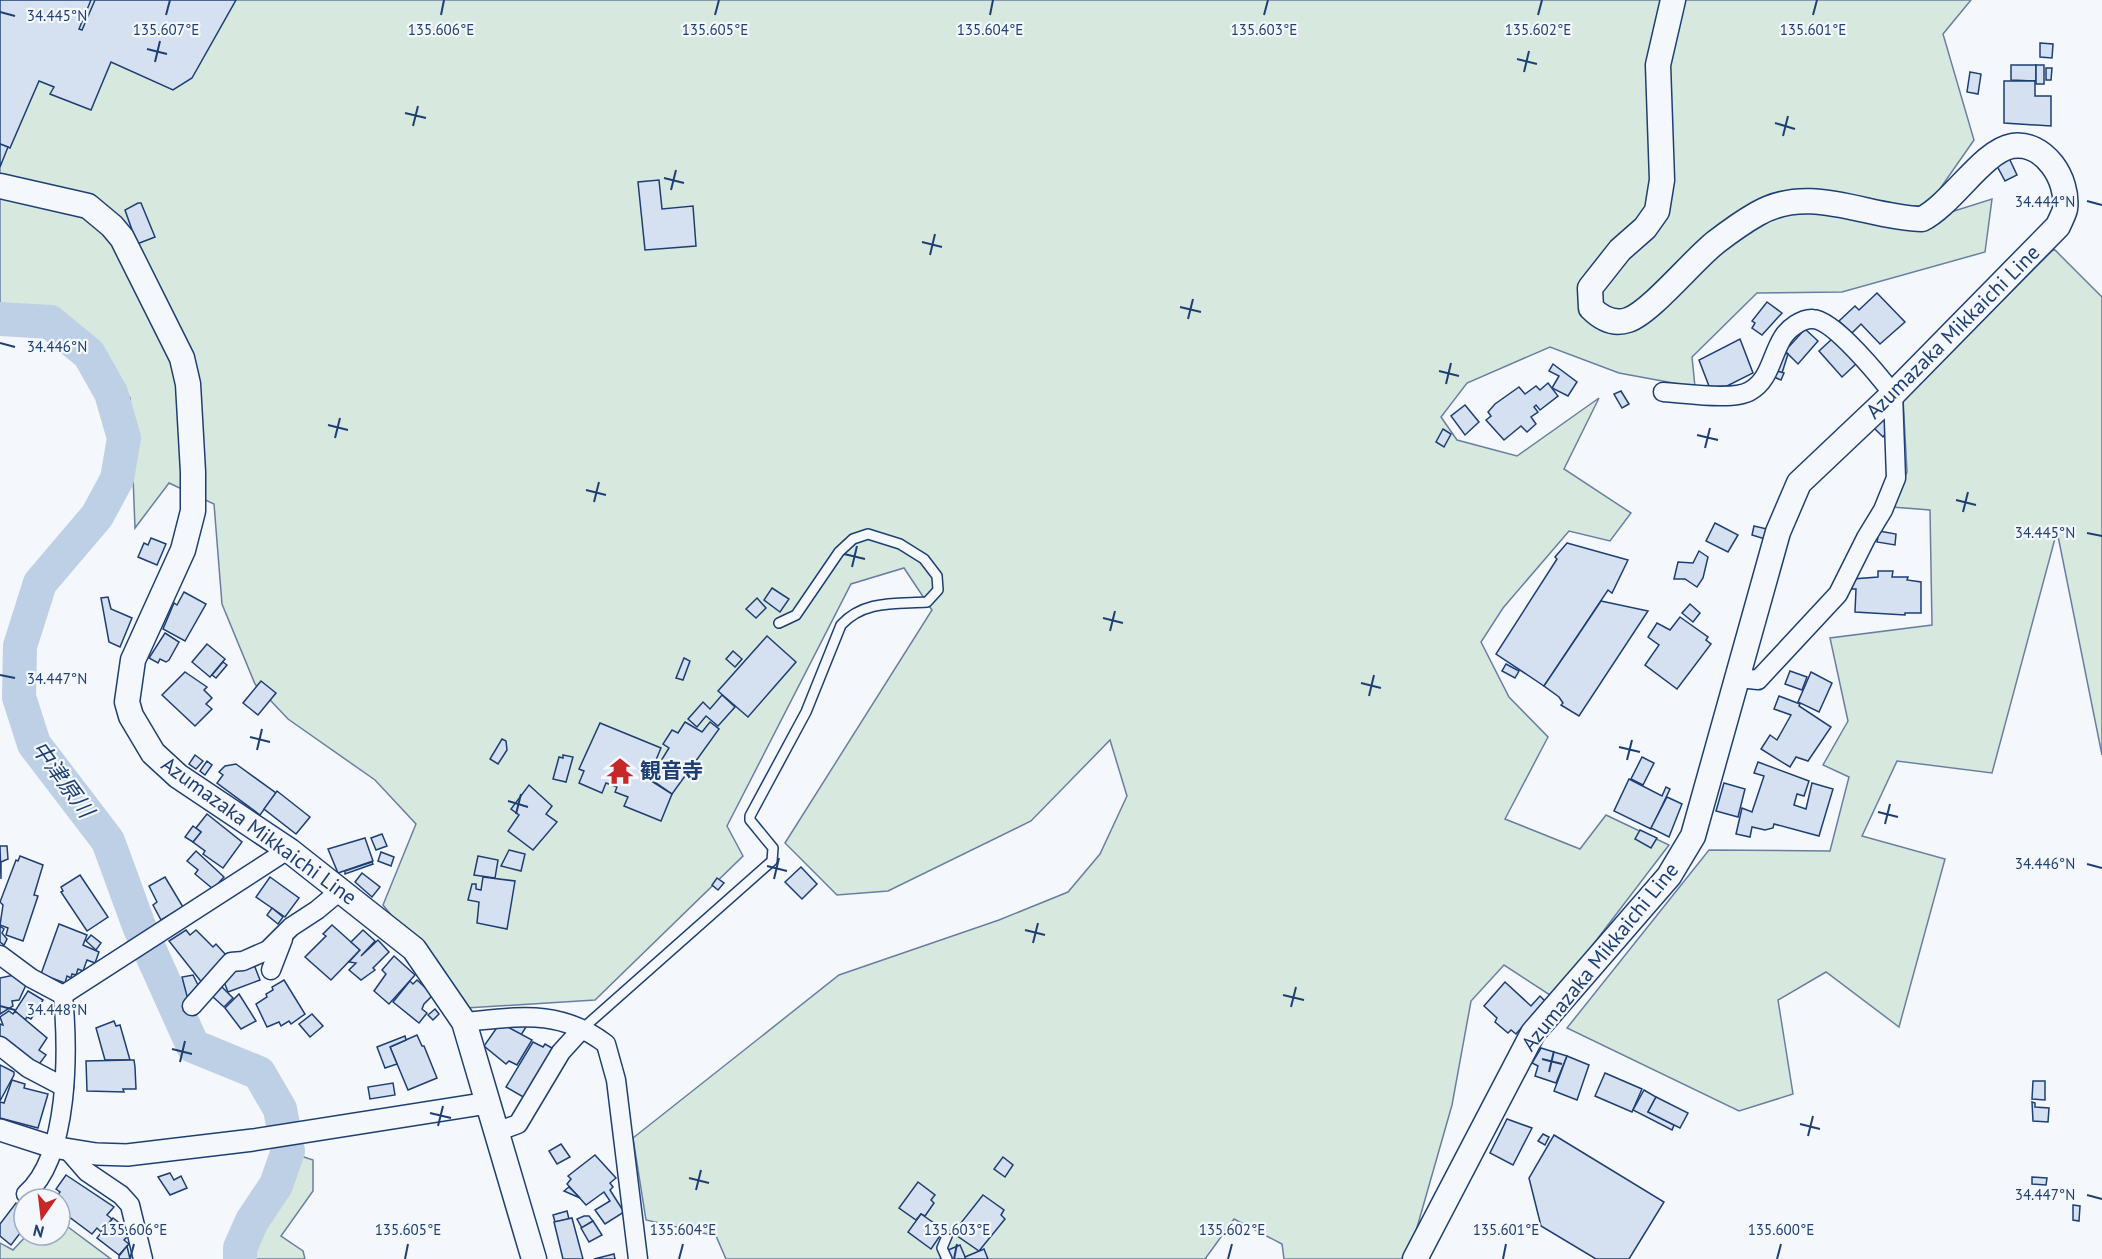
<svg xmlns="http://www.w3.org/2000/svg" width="2102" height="1259" font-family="'PT Sans','Noto Sans JP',sans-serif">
	<rect width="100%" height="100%" fill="#f4f7fb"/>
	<g fill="#d7e8df" stroke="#687fa3" stroke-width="1.5">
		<polygon points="0,0 1971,0 1943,34 1974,140 1916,223 1992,199 1985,252 1842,292 1757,293 1692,357 1695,387 1619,373 1550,347 1467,383 1441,417 1457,440 1517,456 1599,398 1564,469 1631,513 1610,541 1569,531 1503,608 1481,642 1509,697 1548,737 1505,819 1580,849 1606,815 1669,845 1553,997 1504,965 1471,1001 1452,1105 1416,1231 1402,1259 1284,1259 1282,1244 1234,1219 1205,1259 726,1259 716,1236 646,1220 633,1138 839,975 999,920 1068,892 1100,854 1127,796 1110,740 1031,821 888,891 837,895 785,843 932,610 904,568 851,584 727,826 743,856 595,1000 466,1008 383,905 416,824 375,780 288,719 255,684 222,604 214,504 169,483 135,528 130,398 85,336 42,309 0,310"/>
		<polygon points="2054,249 2102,297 2102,755 2057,531 1992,773 1897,761 1862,836 1945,859 1899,1027 1826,972 1778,1000 1793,1094 1739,1111 1567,1028 1709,850 1830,851 1849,777 1823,765 1848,721 1830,638 1932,625 1930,510 1892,507 1907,472 1903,398"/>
		<polygon points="295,1154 313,1160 313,1191 281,1236 303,1251 305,1259 225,1259 261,1233"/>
		<polygon points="60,1221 111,1259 0,1259 0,1243 13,1250 27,1235 60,1235"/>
	</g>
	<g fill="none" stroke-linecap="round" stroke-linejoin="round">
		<polyline stroke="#bed0e5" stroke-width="34" points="0,319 50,322 89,354 111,393 124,438 117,479 97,516 40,583 20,646 19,697 34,744 108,841 139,926 193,1046 259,1073 280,1109 288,1151 276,1185 252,1221 240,1248 240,1259"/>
	</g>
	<g fill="#d5e0f0" stroke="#1d3f73" stroke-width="1.5">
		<polygon points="0,0 91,0 79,29 82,30 95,0 236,0 192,78 173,90 111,62 91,110 50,94 54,87 39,81 10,148 0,144"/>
		<polygon points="2040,43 2053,44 2052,58 2040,57"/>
		<polygon points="2011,65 2036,65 2036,81 2011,80"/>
		<rect x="2036" y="65" width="8" height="19"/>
		<polygon points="2046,68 2052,68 2051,80 2046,80"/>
		<polygon points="1970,72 1981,74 1978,94 1967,92"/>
		<polygon points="2004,81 2035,81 2035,96 2051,96 2051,126 2004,123"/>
		<polygon points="0,144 8,147 0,167"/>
		<polygon points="2009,158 2017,175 2005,181 1996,164"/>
		<polygon points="659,180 662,209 693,206 696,246 645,250 638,182"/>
		<polygon points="138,203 141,203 155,237 137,244 125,210"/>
		<polygon points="1877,293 1905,322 1880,344 1861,324 1852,333 1839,321 1855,306 1859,310"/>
		<polygon points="1767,302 1782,313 1762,335 1752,328 1755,323 1752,321"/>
		<polygon points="1805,329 1818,341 1798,364 1785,351"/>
		<polygon points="1740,339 1753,373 1723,388 1709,386 1699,360"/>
		<polygon points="1832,339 1857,363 1842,377 1819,351"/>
		<polygon points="1781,352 1788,354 1782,373 1774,370"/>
		<polygon points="1553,364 1577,382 1568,396 1552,388 1559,376 1549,371"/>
		<polygon points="1777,371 1784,373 1781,380 1774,377"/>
		<polygon points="1548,383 1558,396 1540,410 1536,405 1534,407 1538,412 1531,417 1536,424 1527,432 1521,426 1504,440 1486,420 1491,416 1488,412 1495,404 1519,387 1525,394 1536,386 1540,390"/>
		<polygon points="1621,391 1629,404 1622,408 1614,394"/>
		<polygon points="1465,405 1479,422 1465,435 1451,416"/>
		<polygon points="1883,419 1891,427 1883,437 1874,428"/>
		<polygon points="1443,429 1451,434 1444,447 1436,442"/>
		<polygon points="1715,523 1738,535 1728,552 1706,541"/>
		<polygon points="1754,526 1767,529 1765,539 1752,535"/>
		<polygon points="1879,531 1896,534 1895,545 1877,542"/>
		<polygon points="151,538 166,544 157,565 138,557 144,543 148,545"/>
		<polygon points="1567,543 1628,560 1612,593 1608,590 1544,686 1496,654 1557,559 1555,557"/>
		<polygon points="1699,551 1708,557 1703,578 1697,587 1685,579 1674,579 1678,562 1693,563"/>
		<polygon points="1878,571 1893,571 1892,577 1908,577 1907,580 1921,582 1921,613 1905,613 1905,615 1855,612 1856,589 1852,589 1853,579 1878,577"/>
		<polygon points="772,588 789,599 780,612 764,600"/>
		<polygon points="184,592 206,604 185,641 163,629 174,603 177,605"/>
		<polygon points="108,597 111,609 132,618 120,647 109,642 101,598"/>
		<polygon points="757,598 766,608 756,618 746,609"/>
		<polygon points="1601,601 1648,611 1579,716 1561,705 1563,703 1559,697 1544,686"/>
		<polygon points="1690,604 1700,613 1693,622 1682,613"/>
		<polygon points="1680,617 1708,637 1706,640 1711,644 1677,689 1645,665 1659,645 1648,637 1657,623 1670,630"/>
		<polygon points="165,633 179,642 169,660 166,662 160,659 158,663 149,658"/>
		<polygon points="767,636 796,662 748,717 718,691"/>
		<polygon points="207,644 225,659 210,677 192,662"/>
		<polygon points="733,651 742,659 735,667 726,659"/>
		<polygon points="684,658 690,661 683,680 676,678"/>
		<polygon points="223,662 227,665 216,678 212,675"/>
		<polygon points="1506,664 1519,671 1515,678 1502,671"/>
		<polygon points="1790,671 1807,677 1802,690 1785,684"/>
		<polygon points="185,672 207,687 204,690 212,698 206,704 212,709 195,726 162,695"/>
		<polygon points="1811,672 1832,683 1819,712 1798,702"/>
		<polygon points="261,681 276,693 258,715 243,703"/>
		<polygon points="722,695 735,707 718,726 706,716 697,727 688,719 703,702 710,709"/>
		<polygon points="1779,696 1800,704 1799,706 1831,727 1808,761 1796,757 1790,767 1761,749 1770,735 1777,740 1791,715 1774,709"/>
		<polygon points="685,722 702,732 710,722 719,729 672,794 655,782 661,772 656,769 669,748 663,744 672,730 678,733"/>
		<polygon points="600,723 661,748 648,779 672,794 661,821 624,806 628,797 615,792 617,787 606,783 602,793 579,783 584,771 579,769"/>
		<polygon points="502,739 506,741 507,750 498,764 490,759"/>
		<polygon points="195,755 203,761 196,769 189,764"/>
		<polygon points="563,755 573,757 566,782 553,779 559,757 563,758"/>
		<polygon points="1642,757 1654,763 1643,785 1631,779"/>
		<polygon points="207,761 212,765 205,775 200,771"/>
		<polygon points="1758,762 1809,781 1804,796 1797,794 1794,805 1806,809 1812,783 1833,789 1819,836 1774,824 1773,828 1765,830 1752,827 1750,837 1736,834 1742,808 1752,812 1764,776 1754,773"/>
		<polygon points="236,764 276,793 260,815 217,783 223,775 219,772 225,766"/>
		<polygon points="1629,779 1662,796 1666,787 1670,789 1651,829 1614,811"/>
		<polygon points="1724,783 1745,789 1738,817 1716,811"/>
		<polygon points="529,785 552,806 546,814 557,822 533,850 508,831 519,815 511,809"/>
		<polygon points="277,791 310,817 296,834 264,809"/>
		<polygon points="1667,797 1682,804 1669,837 1651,828"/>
		<polygon points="207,814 242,842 223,868 203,854 205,851 193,842 201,832 196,828"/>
		<polygon points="193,826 201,832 193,842 185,837"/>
		<polygon points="1640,830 1657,838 1651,848 1635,839"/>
		<polygon points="382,834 387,846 376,850 371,838"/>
		<polygon points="365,838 373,861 338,873 328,849"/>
		<polygon points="0,846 7,846 8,859 1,862 1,879"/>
		<polygon points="509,850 525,854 521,871 501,866"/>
		<polygon points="196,851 224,877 213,889 195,874 198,870 187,861"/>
		<polygon points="381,852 394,857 391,866 378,861"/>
		<polygon points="20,856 43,865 34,895 38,896 23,941 6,935 8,928 0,925 3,905 0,902 16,860 18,861"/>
		<polygon points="478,856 498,860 495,878 474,875"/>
		<polygon points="372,862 373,864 345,874 345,871"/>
		<polygon points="801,867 817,884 802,899 785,882"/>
		<polygon points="362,873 380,887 372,897 355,882"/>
		<polygon points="80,875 108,917 87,931 61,892 63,891 61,887"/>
		<polygon points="165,877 183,907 161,920 153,905 157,902 149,886"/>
		<polygon points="270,877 299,898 285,917 256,897"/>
		<polygon points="483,877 515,881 507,929 477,923 479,902 468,900 472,884 476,884 476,889 481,890"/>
		<polygon points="717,878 724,883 718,890 712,885"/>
		<polygon points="272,908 283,917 278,924 267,915"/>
		<polygon points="59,924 87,935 83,945 99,952 95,963 87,960 83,971 78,969 76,975 72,974 71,978 67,976 65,983 41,974"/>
		<polygon points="332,925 360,950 331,980 305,957 326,936 323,934"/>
		<polygon points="0,926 4,929 2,933 7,939 4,945 0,942"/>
		<polygon points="186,930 190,935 196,930 213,947 216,944 226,955 203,984 169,941"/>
		<polygon points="363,930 375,941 361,956 378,940 389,952 373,968 375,970 361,980 349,970 356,963 349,962 360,950 351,942"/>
		<polygon points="91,935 101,943 96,950 86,941"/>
		<polygon points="394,956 415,975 389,1004 374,991 386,974 382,970"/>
		<polygon points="253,962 260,980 228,992 221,974"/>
		<polygon points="14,975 26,985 19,1000 12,1001 13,1006 0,1014 0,978"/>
		<polygon points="193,975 202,993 187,996 182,977"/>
		<polygon points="284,980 305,1014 291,1024 289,1021 281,1026 279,1022 267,1027 256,1004 267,997 266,994 273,990 272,987"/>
		<polygon points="417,980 433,995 424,1004 422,1009 427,1013 419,1023 393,1002 410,981 413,984"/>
		<polygon points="1505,982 1531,1006 1540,996 1545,1001 1516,1034 1511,1030 1508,1033 1495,1022 1497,1018 1484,1006"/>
		<polygon points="222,987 233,998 224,1007 212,996"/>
		<polygon points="28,991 43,1000 31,1019 27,1017 25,1020 15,1011"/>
		<polygon points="239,994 256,1021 241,1029 225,1008"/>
		<polygon points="435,1009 439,1014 433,1020 428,1015"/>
		<polygon points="9,1011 13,1014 15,1011 47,1038 39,1050 46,1055 37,1067 0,1039 0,1024 3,1025 0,1017"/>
		<polygon points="312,1014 323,1026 310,1037 299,1024"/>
		<polygon points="114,1021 116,1026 120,1025 130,1060 105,1060 96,1028"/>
		<polygon points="517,1023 526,1027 521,1035 504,1025"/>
		<polygon points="504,1025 532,1040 517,1065 509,1061 506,1064 484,1046 498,1026"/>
		<polygon points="417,1035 422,1046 424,1046 437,1078 408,1090 390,1047"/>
		<polygon points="405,1036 406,1040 390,1047 397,1064 385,1068 377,1047"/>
		<polygon points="533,1042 543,1047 545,1044 552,1048 552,1053 525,1098 506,1087"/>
		<polygon points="1541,1048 1567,1056 1556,1083 1535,1076 1538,1066 1532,1063"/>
		<polygon points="1567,1056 1589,1065 1577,1100 1554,1091"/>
		<polygon points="130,1060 134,1060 135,1067 136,1089 123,1089 124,1092 87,1091 86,1061"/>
		<polygon points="0,1065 14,1072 14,1075 0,1101"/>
		<polygon points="1605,1073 1642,1089 1632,1112 1595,1096"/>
		<polygon points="12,1080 25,1084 24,1088 48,1094 38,1128 0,1118 0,1102 4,1103"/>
		<polygon points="2033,1081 2045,1081 2045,1100 2032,1099"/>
		<polygon points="393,1083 395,1095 370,1099 368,1087"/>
		<polygon points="1644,1090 1656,1097 1648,1112 1674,1125 1672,1130 1633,1110"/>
		<polygon points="1656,1097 1688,1113 1680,1128 1648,1112"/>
		<polygon points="2032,1102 2035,1103 2035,1107 2049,1108 2048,1122 2033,1121"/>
		<polygon points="1507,1119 1532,1128 1513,1165 1490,1153"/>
		<polygon points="1543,1134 1549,1137 1545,1145 1538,1141"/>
		<polygon points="1554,1135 1664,1202 1629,1259 1596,1259 1541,1226 1529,1178"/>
		<polygon points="561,1144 570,1157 557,1164 549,1151"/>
		<polygon points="595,1155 616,1178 610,1183 613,1187 610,1190 624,1212 605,1224 595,1210 610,1201 604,1192 586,1205 567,1184 571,1179 568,1176"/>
		<polygon points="1003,1157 1013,1165 1005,1177 994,1169"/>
		<polygon points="170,1173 174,1180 181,1176 187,1188 170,1195 158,1177"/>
		<polygon points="66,1175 114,1207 107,1215 112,1219 101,1232 97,1228 92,1234 60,1210 60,1199 55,1199 60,1192 56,1189"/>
		<polygon points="2032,1177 2047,1178 2046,1185 2032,1184"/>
		<polygon points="918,1182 935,1195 931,1200 934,1203 925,1216 921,1214 916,1220 899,1208"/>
		<polygon points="569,1187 580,1198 564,1191"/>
		<polygon points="983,1195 1004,1210 1001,1215 1005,1219 979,1251 953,1233"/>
		<polygon points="16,1203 22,1208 24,1205 24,1228 11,1245 0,1236 0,1224"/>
		<polygon points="2073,1205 2080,1206 2079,1221 2073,1220"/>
		<polygon points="567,1211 569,1219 555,1222 553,1215"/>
		<polygon points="921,1214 944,1230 931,1249 908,1232"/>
		<polygon points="584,1216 589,1216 593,1221 582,1228 577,1219"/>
		<polygon points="113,1218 126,1228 124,1231 129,1235 124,1240 129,1244 119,1255 97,1238"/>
		<polygon points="572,1218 583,1259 563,1259 554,1222"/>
		<polygon points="593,1221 602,1235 589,1242 581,1228"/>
		<polygon points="960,1245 966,1259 950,1259 946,1251"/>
		<polygon points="127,1246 130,1259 119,1259 119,1256"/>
		<polygon points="984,1249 988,1259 966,1259 965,1257"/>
		<polygon points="614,1254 615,1259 594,1259"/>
	</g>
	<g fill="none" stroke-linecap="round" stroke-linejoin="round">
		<defs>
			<g id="service">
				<path d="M581 1030 772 861 773 848 750 820V816L806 712 841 625C864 600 895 604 927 602L938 590 937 576 924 559 900 544 868 534 853 539 839 552 796 615 779 623"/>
				<polyline points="947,1259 942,1248 947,1236"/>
			</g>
			<g id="minor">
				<path d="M1663 392C1684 393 1734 401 1750 391 1770 380 1771 356 1783 337 1788 329 1802 318 1813 319 1834 320 1880 377 1893 394L1896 478 1883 510 1866 538 1838 594 1758 680 1739 678"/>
				<polyline points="0,955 31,978 63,995"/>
				<polyline points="271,970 283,939"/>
				<polyline points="63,995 283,853 290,851"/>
				<polyline points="192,1006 231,962 243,961 268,950 291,927 317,910 341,890"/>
				<path d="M464 1022C518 1017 559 1008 606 1044L616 1080 638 1259"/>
				<polyline points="0,1046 28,1068 64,1087"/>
				<polyline points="496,1132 518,1124 561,1052 581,1030"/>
				<polyline points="67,1149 87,1172 121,1195 130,1205 143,1259"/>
				<path d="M26 1194C70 1156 68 1049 63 995"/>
			</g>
			<polyline id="tertiary" points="0,1130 53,1147 96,1154 127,1155 253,1140 488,1103"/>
			<g id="secondary">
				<polyline points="0,186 88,206 112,226 122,238 182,358 188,384 193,472 193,511 183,550 133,660 127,702 131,716 153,753 178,776 290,851 414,949 464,1022 534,1259"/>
				<path d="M1415 1259 1533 1033 1669 876 1693 836 1778 532 1799 483 1893 394 2058 226C2060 221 2064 214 2065 209 2069 179 2044 141 2012 146 1983 151 1952 204 1922 219 1867 218 1810 183 1757 214 1743 222 1729 232 1716 242 1694 259 1650 313 1628 320 1613 325 1601 318 1591 308L1590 288 1620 250 1645 228 1657 211 1662 180 1658 65 1673 0"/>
			</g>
		</defs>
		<use href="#service" stroke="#1d3f73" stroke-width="12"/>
		<use href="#minor" stroke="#1d3f73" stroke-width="21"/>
		<use href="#tertiary" stroke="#1d3f73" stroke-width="24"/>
		<use href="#secondary" stroke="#1d3f73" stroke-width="27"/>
		<use href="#service" stroke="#f4f7fb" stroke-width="9"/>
		<use href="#minor" stroke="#f4f7fb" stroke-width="18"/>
		<use href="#tertiary" stroke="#f4f7fb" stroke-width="21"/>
		<use href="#secondary" stroke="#f4f7fb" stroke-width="24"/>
	</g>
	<path fill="none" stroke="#1d3f73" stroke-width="2" d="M0 12 15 16M166 15 170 0M441 15 444 0M715 15 719 0M990 15 993 0M1264 15 1268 0M1538 15 1542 0M1813 15 1817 0M147 49 167 54M1517 59 1537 64M155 62 160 41M1524 72 1529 51M405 113 426 118M1775 123 1795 129M413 126 418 106M1783 136 1788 116M664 178 684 183M671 190 676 170M2087 201 2102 205M922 242 942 247M930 255 935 234M1180 307 1201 312M1188 319 1193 299M0 343 15 347M1439 371 1459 376M1446 384 1451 363M328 425 348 430M1697 435 1718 440M335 438 340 418M1705 448 1710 428M586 490 606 495M1956 500 1976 505M594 502 599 482M1963 512 1968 492M2087 533 2102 536M844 554 865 559M852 567 857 546M1103 618 1123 623M1110 631 1115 611M0 675 15 678M1361 683 1381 688M1369 696 1374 675M250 737 270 742M1619 747 1640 752M257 750 262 729M1627 760 1632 740M508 801 528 807M1878 812 1898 817M516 814 521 794M1885 824 1890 804M2087 864 2102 868M767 866 787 871M774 879 779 858M1025 930 1045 935M1033 943 1038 923M1283 995 1304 1000M0 1006 15 1010M1291 1007 1296 987M172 1049 192 1054M1542 1059 1562 1064M180 1062 185 1041M1549 1072 1554 1051M430 1113 451 1118M1800 1124 1820 1129M438 1126 443 1106M1808 1136 1813 1116M689 1178 709 1183M696 1190 701 1170M2087 1195 2102 1199M130 1259 134 1244M405 1259 408 1244M679 1259 683 1244M954 1259 957 1244M1228 1259 1232 1244M1503 1259 1506 1244M1777 1259 1781 1244"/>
	<defs>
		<symbol id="temple-bare" viewBox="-9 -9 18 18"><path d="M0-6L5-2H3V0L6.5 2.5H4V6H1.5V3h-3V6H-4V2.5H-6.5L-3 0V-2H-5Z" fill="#c62828" stroke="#f4f7fb" stroke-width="2.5" paint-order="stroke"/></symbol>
	</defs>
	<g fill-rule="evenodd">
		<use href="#temple-bare" x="601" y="752" width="38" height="38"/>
	</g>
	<g text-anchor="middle" stroke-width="4.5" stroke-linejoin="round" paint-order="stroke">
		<g font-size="21" fill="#1d3f73" stroke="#f4f7fb">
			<text transform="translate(1953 332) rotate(-45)" y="7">Azumazaka Mikkaichi Line</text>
			<text transform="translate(259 831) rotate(36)" y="7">Azumazaka Mikkaichi Line</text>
			<text transform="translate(1600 957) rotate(-51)" y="7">Azumazaka Mikkaichi Line</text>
		</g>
		<g font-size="21" font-weight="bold" fill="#1d3f73" stroke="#f4f7fb" text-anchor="start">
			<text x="640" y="778">観音寺</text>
		</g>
		<g font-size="22" font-style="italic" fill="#1d3f73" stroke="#f4f7fb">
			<text transform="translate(63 779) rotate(54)" y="8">中津原川</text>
		</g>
	</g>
	<g font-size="15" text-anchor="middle" fill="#1d3f73" stroke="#f4f7fb" stroke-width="4.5" stroke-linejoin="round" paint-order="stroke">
		<text x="57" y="21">34.445°N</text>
		<text x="166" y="35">135.607°E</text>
		<text x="441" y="35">135.606°E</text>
		<text x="715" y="35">135.605°E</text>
		<text x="990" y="35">135.604°E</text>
		<text x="1264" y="35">135.603°E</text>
		<text x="1538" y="35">135.602°E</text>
		<text x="1813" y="35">135.601°E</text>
		<text x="2045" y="207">34.444°N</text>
		<text x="57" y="352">34.446°N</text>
		<text x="2045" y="538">34.445°N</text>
		<text x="57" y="684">34.447°N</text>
		<text x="2045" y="869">34.446°N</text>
		<text x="57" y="1015">34.448°N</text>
		<text x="2045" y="1200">34.447°N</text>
		<text x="134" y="1235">135.606°E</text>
		<text x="408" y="1235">135.605°E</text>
		<text x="683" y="1235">135.604°E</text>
		<text x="957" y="1235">135.603°E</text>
		<text x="1232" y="1235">135.602°E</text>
		<text x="1506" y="1235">135.601°E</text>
		<text x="1781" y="1235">135.600°E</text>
	</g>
	<g transform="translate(42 1217) rotate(194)"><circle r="28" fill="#f4f7fb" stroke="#9eadc5" stroke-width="1.5"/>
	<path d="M0-4.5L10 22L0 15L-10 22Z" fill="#c62828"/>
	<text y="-9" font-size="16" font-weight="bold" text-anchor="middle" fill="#1d3f73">N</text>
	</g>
</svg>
